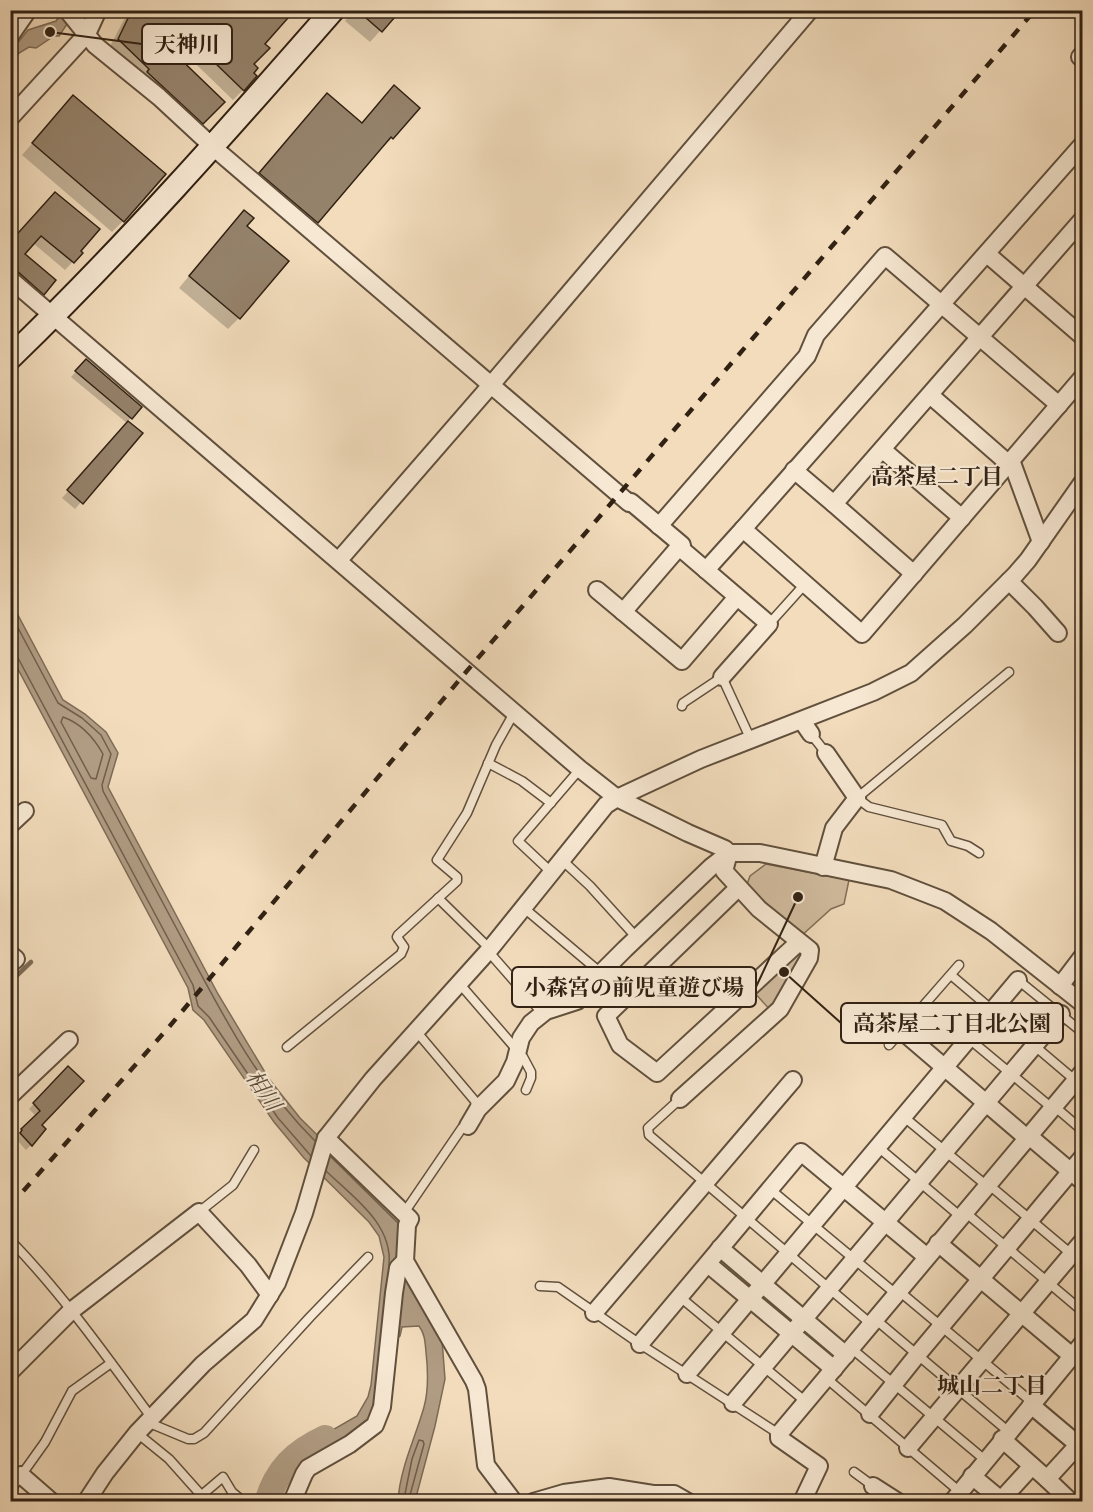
<svg xmlns="http://www.w3.org/2000/svg" width="1093" height="1512" font-family="'Libre Caslon Text','Noto Serif JP',serif">
	<rect width="100%" height="100%" fill="#f2dcbc"/>
	<filter id="stains"><feTurbulence type="fractalNoise" baseFrequency=".00333" numOctaves="4"/><feColorMatrix values="0 0 0 0 .2 0 0 0 0 .09 0 0 0 0 .02 0 0 0 .5 -.17"/></filter>
	<radialGradient id="worn" r=".72"><stop offset=".6" stop-color="#630" stop-opacity="0"/><stop offset="1" stop-color="#630" stop-opacity=".3"/></radialGradient>
	<g fill="#d1bc9f" stroke="#816e59" stroke-width="1.5">
		<polygon points="766,864 849,880 844,904 831,909 800,937 745,890 750,876"/>
		<polygon points="797,948 805,951 772,1012 752,990"/>
	</g>
	<g fill="#b09c83" stroke="#7d6b56" stroke-width="1.5">
		<polygon points="63,11 76,11 59,36 54,36 36,48 29,47 19,53 11,68 11,51 28,30 56,21"/>
		<path d="M10 600 63 700 85 714 106 732 118 753 108 787 218 994 269 1079 300 1118 403 1220 415 1264 442 1340 445 1379 435 1426 415 1501H398C400 1468 415 1439 424 1407 429 1389 428 1370 426 1352 425 1342 425 1334 419 1326L402 1327 400 1336 383 1347 372 1413 365 1426 340 1443 299 1462 262 1500 303 1447 357 1416 368 1397 371 1385 384 1257 379 1236 369 1222 304 1158 274 1122 204 1020 193 1010 188 988 11 656Z"/>
	</g>
	<g fill="#0003">
		<polygon points="129,10 293,10 263,44 252,64 243,90 233,100 173,42 167,48 223,102 192,133 108,50"/>
		<polygon points="354,10 399,10 370,42 345,21"/>
		<polygon points="73,97 123,221 112,232 22,155"/>
		<polygon points="384,98 418,108 392,138 381,149 380,148 306,233 250,184 317,106 361,124"/>
		<polygon points="48,201 81,253 65,270 33,243 23,254 43,294 36,301 10,281 10,242"/>
		<polygon points="233,223 245,226 239,318 228,329 179,288"/>
		<polygon points="81,366 131,418 127,422 141,434 75,509 62,498 128,424 71,377"/>
		<polygon points="68,1068 31,1145 26,1150 16,1139 18,1137 17,1135 36,1116 29,1109"/>
		<polygon points="10,1155 18,1163 10,1170"/>
	</g>
	<g fill="none" stroke-linecap="round" stroke-linejoin="round">
		<g stroke="#705e4b" stroke-width="1.5">
			<path d="M10 613 58 703 82 718 101 735 111 754 102 785 103 791C131 843 159 896 187 948 223 1016 260 1087 315 1141"/>
			<polyline points="10,655 18,658 193,985 198,1006 209,1017 278,1118 311,1156"/>
			<path d="M63 717C80 723 94 738 103 754L96 779 91 778 61 722Z"/>
			<polyline points="331,1157 398,1223"/>
			<path d="M326 1171C353 1197 393 1224 389 1265"/>
			<polygon points="419,1440 423,1441 424,1444 410,1495 407,1497 405,1494 412,1459"/>
		</g>
		<polyline stroke="#7d6b56" stroke-width="4.5" points="10,982 31,962"/>
		<path stroke="#b09c83" stroke-width="26" d="M267 1502C277 1469 295 1452 325 1438"/>
	</g>
	<g fill="#95826b" stroke="#312113" stroke-width="1.5">
		<polygon points="132,10 295,10 265,44 270,48 254,64 258,68 254,73 257,76 244,91 184,33 169,48 225,102 203,124 147,72 149,69 118,39"/>
		<polygon points="357,10 401,10 382,32"/>
		<polygon points="394,85 420,108 393,139 391,137 318,223 259,173 327,93 362,123"/>
		<polygon points="73,95 166,174 124,222 32,143"/>
		<polygon points="55,192 100,229 81,251 83,253 74,263 41,236 25,254 56,280 44,295 17,271 10,269 10,242"/>
		<polygon points="244,210 254,218 247,226 289,261 240,319 189,276"/>
		<polygon points="86,359 142,407 132,419 75,371"/>
		<polygon points="128,421 143,433 83,504 67,490"/>
		<polygon points="68,1066 84,1081 42,1125 46,1129 32,1146 20,1133 22,1130 21,1129 40,1111 33,1103"/>
	</g>
	<g fill="none" stroke-linecap="round" stroke-linejoin="round">
		<defs>
			<g id="lane">
				<polyline points="769,624 805,584"/>
				<polyline points="682,706 683,703 722,677 751,740"/>
				<polyline points="811,734 826,753"/>
				<polyline points="488,763 522,781 551,803"/>
				<polyline points="979,853 968,846 951,841 942,825 869,807 857,798 1009,672"/>
				<polyline points="562,860 590,886 637,938"/>
				<polyline points="551,872 518,841 580,769"/>
				<polyline points="438,898 490,949"/>
				<polyline points="524,908 601,973"/>
				<polyline points="488,951 543,1014"/>
				<polyline points="951,975 1076,1081"/>
				<polyline points="1018,980 1082,1032"/>
				<polyline points="459,983 523,1057 531,1072 531,1078 526,1090"/>
				<polyline points="926,1003 1052,1108"/>
				<polyline points="416,1031 475,1101 477,1111"/>
				<polyline points="889,1045 959,965"/>
				<polyline points="287,1047 401,954 404,947 397,937 398,935 457,881 457,877 437,860 467,813 496,745 514,713"/>
				<polyline points="680,1099 648,1128 649,1135 871,1324"/>
				<polyline points="1054,1106 1082,1130"/>
				<polyline points="904,1117 987,1186"/>
				<polyline points="878,1147 961,1217"/>
				<polyline points="988,1184 1082,1263"/>
				<polyline points="770,1189 896,1294"/>
				<polyline points="199,1212 233,1185 254,1150"/>
				<polyline points="965,1212 1082,1311"/>
				<polyline points="404,1213 462,1128 468,1126"/>
				<path d="M12 1242C64 1296 107 1357 151 1417"/>
				<polyline points="540,1286 558,1287 640,1344 779,1434"/>
				<polyline points="899,1291 1033,1403"/>
				<polyline points="680,1297 806,1402"/>
				<polyline points="875,1319 1009,1432"/>
				<polyline points="851,1348 985,1460"/>
				<polyline points="826,1378 960,1492"/>
				<polyline points="147,1422 188,1439 194,1439 204,1433 310,1317 368,1257"/>
				<polyline points="137,1433 169,1459 202,1496"/>
				<polyline points="854,1472 873,1486"/>
				<polyline points="10,1491 45,1442 72,1391 111,1363"/>
				<polyline points="201,1501 203,1494 223,1477 232,1492 244,1502"/>
			</g>
			<g id="street">
				<polyline points="67,10 95,45 159,97 213,147 629,503 631,502 682,545 679,547 769,624 722,677"/>
				<polyline points="10,36 28,10"/>
				<polyline points="1080,57 1082,55"/>
				<polyline points="10,118 87,34 98,10"/>
				<polyline points="1082,145 743,529 862,634 1082,378"/>
				<polyline points="987,254 1082,336"/>
				<polyline points="10,279 580,769 617,798 688,833 725,849 729,853 760,853 891,880 945,901 991,931 1082,1003"/>
				<polyline points="930,395 1009,464"/>
				<polyline points="883,450 962,518"/>
				<polyline points="1011,460 1041,542"/>
				<polyline points="794,470 834,504 1082,220"/>
				<polyline points="834,504 914,574"/>
				<polyline points="659,526 807,356 816,335 885,256 1059,405"/>
				<polyline points="339,560 491,385 810,10"/>
				<polyline points="706,570 743,529"/>
				<polyline points="1009,581 1035,607 1058,633"/>
				<polyline points="597,590 682,661 737,597"/>
				<polyline points="623,612 679,547"/>
				<polyline points="802,721 811,734"/>
				<polyline points="10,825 25,811"/>
				<polyline points="823,867 834,828 857,798 826,753"/>
				<polyline points="738,888 606,1016 620,1045 657,1073 799,942"/>
				<polyline points="10,954 16,959 10,964"/>
				<polyline points="1060,986 1082,957"/>
				<polyline points="902,1031 1027,1138"/>
				<polyline points="10,1096 69,1040"/>
				<polyline points="680,1099 780,1009 809,958 810,950 759,909 724,871 729,853"/>
				<polyline points="468,1126 478,1109 506,1081 515,1062 521,1038 531,1023 546,1011 577,1001 597,977 625,949 711,867 729,853"/>
				<polyline points="1029,1136 1082,1181"/>
				<polyline points="326,1138 410,1219 407,1225 405,1261 474,1381 477,1389 486,1465 514,1502"/>
				<polyline points="938,1243 1072,1356"/>
				<polyline points="720,1248 846,1355"/>
				<polyline points="708,1264 834,1369"/>
				<polyline points="594,1313 793,1080"/>
				<polyline points="640,1344 801,1152 927,1257"/>
				<polyline points="10,1372 71,1311 199,1212 248,1265 270,1295"/>
				<polyline points="687,1374 1018,980"/>
				<polyline points="733,1403 1061,1014"/>
				<polyline points="1031,1405 1082,1448"/>
				<polyline points="870,1414 918,1354 1082,1158"/>
				<polyline points="1002,1439 1047,1479 1078,1445"/>
				<polyline points="908,1448 1082,1242"/>
				<polyline points="21,1475 52,1502"/>
				<polyline points="972,1476 1001,1500 1032,1466"/>
				<polyline points="1047,1479 1071,1502"/>
				<polyline points="873,1486 898,1502"/>
				<polyline points="86,1502 105,1473 137,1433 203,1364 254,1320 277,1283 304,1213 326,1138 373,1079 490,949 606,805 617,798 701,759 873,692 911,673 965,625 1015,575 1028,560 1082,483"/>
				<polyline points="292,1502 304,1474 308,1468 350,1444 375,1425 382,1407 394,1293 398,1268 405,1261"/>
				<polyline points="533,1502 564,1493 609,1487 653,1494 674,1494 688,1502"/>
				<polyline points="802,1502 819,1466 779,1438 779,1434 1082,1073"/>
				<polyline points="952,1502 1082,1344"/>
			</g>
			<path id="secondary" d="M10 358C124 248 229 129 333 10"/>
		</defs>
		<use href="#lane" stroke="#61503d" stroke-width="11"/>
		<use href="#street" stroke="#61503d" stroke-width="20"/>
		<use href="#secondary" stroke="#312113" stroke-width="26"/>
		<use href="#lane" stroke="#f7e8d3" stroke-width="8"/>
		<use href="#street" stroke="#f7e8d3" stroke-width="16"/>
		<use href="#secondary" stroke="#f7e8d3" stroke-width="22"/>
		<polyline stroke="#312113" stroke-width="4.5" stroke-dasharray="10 10" stroke-linecap="butt" points="10,1206 169,1027 466,672 1035,10"/>
	</g>
	<g text-anchor="middle" stroke-width="4.5" stroke-linejoin="round" paint-order="stroke">
		<g font-size="22" font-weight="bold" fill="#312113" stroke="#f7e8d3">
			<text x="937" y="484">高茶屋二丁目</text>
			<text x="992" y="1393">城山二丁目</text>
		</g>
		<g font-size="22" font-style="italic" fill="#5d4c3a" stroke="#f7e8d3">
			<text transform="translate(264 1090) rotate(56)" y="8">相川</text>
		</g>
	</g>
	<path fill="none" stroke="#312113" stroke-width="2" d="M50 32L142 44M798 897L756 987M784 972L841 1023"/>
	<g fill="#312113" stroke="#f7e8d3" stroke-width="2">
		<circle cx="50" cy="32" r="6"/>
		<circle cx="798" cy="897" r="6"/>
		<circle cx="784" cy="972" r="6"/>
	</g>
	<g fill="#f7e8d3" stroke="#312113" stroke-width="2">
		<rect x="142" y="24" width="90" height="40" rx="6"/>
		<rect x="512" y="967" width="244" height="40" rx="6"/>
		<rect x="841" y="1003" width="222" height="40" rx="6"/>
	</g>
	<g font-size="22" text-anchor="middle" font-weight="bold" fill="#312113">
		<text x="187" y="52">天神川</text>
		<text x="634" y="995">小森宮の前児童遊び場</text>
		<text x="952" y="1031">高茶屋二丁目北公園</text>
	</g>
	<rect width="1093" height="1512" fill="none" stroke="#f2dcbc" stroke-width="36"/>
	<rect x="12" y="12" width="1069" height="1488" fill="none" stroke="#312113" stroke-width="3"/>
	<rect x="18" y="18" width="1057" height="1476" fill="none" stroke="#312113" stroke-width="1.5"/>
	<rect width="100%" height="100%" filter="url(#stains)"/>
	<rect width="100%" height="100%" fill="url(#worn)"/>
</svg>
